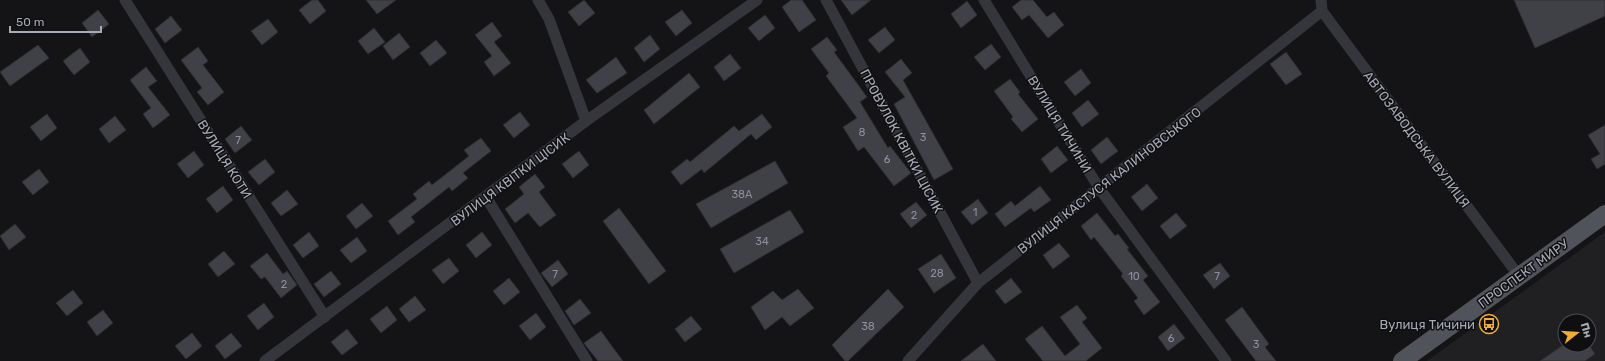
<svg xmlns="http://www.w3.org/2000/svg" width="1605" height="361" font-family="Rubik,sans-serif">
	<rect width="100%" height="100%" fill="#141416"/>
	<path fill="#202023" fill-rule="evenodd" d="M1605 232V361H1427ZM1565 321H1589V345H1565Z"/>
	<g fill="#404146" stroke="#2e2e32">
		<polygon points="312,0 318,0 326,11 310,24 299,10"/>
		<polygon points="366,0 396,0 377,14"/>
		<polygon points="584,0 595,13 579,26 568,12"/>
		<polygon points="791,0 802,0 816,20 799,32 782,7"/>
		<polygon points="841,0 871,0 852,15"/>
		<polygon points="1021,0 1033,0 1047,17 1054,12 1064,25 1048,38 1029,15 1022,20 1012,7"/>
		<polygon points="1514,0 1605,0 1605,16 1535,48"/>
		<polygon points="967,1 977,15 961,28 951,14"/>
		<polygon points="98,10 109,24 92,37 82,23"/>
		<polygon points="682,10 692,23 676,36 665,22"/>
		<polygon points="765,15 775,28 759,41 748,28"/>
		<polygon points="171,16 182,30 165,43 155,29"/>
		<polygon points="268,19 278,32 262,45 251,31"/>
		<polygon points="492,22 502,36 494,42 511,63 494,76 484,62 492,56 475,35"/>
		<polygon points="885,27 895,40 879,53 868,40"/>
		<polygon points="374,28 385,42 368,54 358,41"/>
		<polygon points="399,33 410,47 393,60 383,46"/>
		<polygon points="650,35 660,49 644,62 634,48"/>
		<polygon points="827,37 837,50 834,52 867,97 860,102 888,148 890,146 911,173 894,186 864,147 858,151 843,127 857,118 826,76 829,73 811,49"/>
		<polygon points="436,40 447,53 430,66 420,53"/>
		<polygon points="991,44 1001,57 985,70 974,57"/>
		<polygon points="38,45 49,58 10,86 0,72"/>
		<polygon points="198,47 208,61 203,65 224,92 208,105 197,92 202,88 181,60"/>
		<polygon points="80,48 90,62 74,75 63,61"/>
		<polygon points="1286,52 1302,74 1286,85 1270,64"/>
		<polygon points="730,54 741,68 724,81 714,67"/>
		<polygon points="616,57 627,73 597,93 586,80"/>
		<polygon points="901,59 912,73 903,80 953,169 934,180 894,104 905,97 885,72"/>
		<polygon points="146,67 157,81 148,87 170,115 153,128 143,114 151,108 130,80"/>
		<polygon points="1081,69 1091,83 1075,96 1064,82"/>
		<polygon points="689,73 700,87 654,124 644,110"/>
		<polygon points="1010,79 1020,92 1018,94 1038,119 1022,132 1011,119 1013,117 994,91"/>
		<polygon points="1088,100 1099,114 1082,127 1072,113"/>
		<polygon points="520,112 530,125 514,138 503,125"/>
		<polygon points="47,114 57,128 41,141 30,127"/>
		<polygon points="762,114 772,127 756,140 751,134 704,173 702,169 681,185 671,172 687,159 690,162 734,126 739,131"/>
		<polygon points="115,116 126,130 109,143 99,129"/>
		<polygon points="1605,125 1605,164 1597,169 1591,159 1600,154 1588,135"/>
		<polygon points="241,126 252,140 235,153 225,139"/>
		<polygon points="1107,137 1118,151 1101,164 1091,150"/>
		<polygon points="481,138 491,151 463,173 468,178 452,191 449,187 411,217 415,222 398,235 388,221 417,199 413,194 429,181 432,185 469,156 464,150"/>
		<polygon points="1057,146 1068,160 1051,173 1041,159"/>
		<polygon points="194,151 204,165 188,178 177,164"/>
		<polygon points="579,151 589,165 573,178 562,164"/>
		<polygon points="265,159 275,172 259,185 248,172"/>
		<polygon points="775,161 788,183 711,228 696,204"/>
		<polygon points="39,169 49,182 33,195 22,182"/>
		<polygon points="535,174 545,187 539,192 556,215 540,227 528,213 515,223 505,209 524,194 519,187"/>
		<polygon points="1147,184 1158,198 1142,211 1131,197"/>
		<polygon points="223,186 233,200 217,213 206,199"/>
		<polygon points="1040,186 1051,200 1034,212 1031,208 1005,227 995,214 1011,201 1015,206"/>
		<polygon points="287,190 298,204 281,216 271,203"/>
		<polygon points="978,199 988,213 972,225 961,212"/>
		<polygon points="916,202 927,215 911,228 900,214"/>
		<polygon points="362,203 373,216 356,229 346,216"/>
		<polygon points="619,208 666,271 649,284 603,221"/>
		<polygon points="790,210 804,232 734,273 720,249"/>
		<polygon points="1097,213 1115,236 1118,234 1129,248 1127,249 1148,276 1143,280 1160,302 1144,315 1134,301 1138,298 1121,276 1123,274 1094,237 1091,240 1081,226"/>
		<polygon points="1176,213 1187,226 1170,239 1160,226"/>
		<polygon points="15,224 26,237 9,250 0,236"/>
		<polygon points="309,232 319,246 303,258 293,245"/>
		<polygon points="482,232 492,245 476,258 466,245"/>
		<polygon points="357,237 367,251 351,263 340,250"/>
		<polygon points="1059,243 1070,256 1053,269 1043,255"/>
		<polygon points="224,251 235,264 218,277 208,264"/>
		<polygon points="267,253 283,274 287,271 297,285 281,298 265,277 261,279 250,266"/>
		<polygon points="941,254 956,278 934,293 918,269"/>
		<polygon points="449,258 459,271 443,284 432,270"/>
		<polygon points="558,260 568,274 552,287 541,273"/>
		<polygon points="1220,263 1230,276 1214,289 1203,275"/>
		<polygon points="331,271 341,284 324,297 314,284"/>
		<polygon points="509,278 520,292 504,305 493,291"/>
		<polygon points="1011,278 1022,292 1005,304 995,291"/>
		<polygon points="798,289 814,308 790,326 782,317 765,330 751,307 773,291 782,300"/>
		<polygon points="888,289 904,307 848,361 845,361 832,345"/>
		<polygon points="73,290 83,303 67,316 56,303"/>
		<polygon points="415,296 426,310 409,322 399,309"/>
		<polygon points="580,299 591,313 574,325 565,311"/>
		<polygon points="264,303 274,317 258,330 247,316"/>
		<polygon points="1077,305 1087,318 1082,322 1102,348 1086,361 1043,361 1025,339 1042,326 1065,356 1080,344 1060,317"/>
		<polygon points="387,306 397,320 381,333 370,319"/>
		<polygon points="1242,307 1269,344 1265,347 1276,361 1256,361 1225,320"/>
		<polygon points="103,310 113,323 97,336 87,322"/>
		<polygon points="536,313 546,327 530,340 519,326"/>
		<polygon points="691,316 702,329 685,342 675,329"/>
		<polygon points="1174,324 1185,338 1168,351 1158,337"/>
		<polygon points="347,329 358,343 342,355 331,342"/>
		<polygon points="601,331 611,345 623,361 598,361 586,346 584,343"/>
		<polygon points="192,333 202,346 186,359 175,346"/>
		<polygon points="231,333 242,346 225,359 215,346"/>
		<polygon points="983,344 996,361 961,361"/>
		<polygon points="1563,345 1589,345 1595,354 1585,361 1540,361"/>
	</g>
	<g fill="none" stroke-linecap="round" stroke-linejoin="round">
		<g stroke="#35363b" stroke-width="11">
			<polyline points="125,0 325,317"/>
			<polyline points="538,0 549,19 586,121"/>
			<polyline points="826,0 978,283"/>
			<polyline points="984,0 1099,188 1226,361"/>
			<polyline points="1321,0 1322,11 1519,276"/>
			<polyline points="486,197 587,361"/>
			<polyline points="265,361 586,121 757,0"/>
			<polyline points="908,361 978,283 1322,11"/>
		</g>
		<polyline stroke="#51535a" stroke-width="18" points="1402,361 1605,214"/>
	</g>
	<defs>
		<symbol id="bus-ring" viewBox="-11 -11 22 22"><circle r="9.5" fill="#0f0f11" stroke="#efae33" stroke-width="1.5"/><path d="M-5-6H5V4H4V6H2V4H-2V6H-4V4H-5ZM-3.5-4V0h7V-4ZM-3.5 1.2v1.5H-2V1.2ZM2 1.2v1.5H3.5V1.2Z" fill="#efae33"/></symbol>
	</defs>
	<g fill-rule="evenodd">
		<use href="#bus-ring" x="1478" y="313" width="22" height="22"/>
	</g>
	<g text-anchor="middle" stroke-width="3" stroke-linejoin="round" paint-order="stroke">
		<g font-size="11" fill="#8c909a">
			<text x="862" y="136">8</text>
			<text x="923" y="141">3</text>
			<text x="238" y="144">7</text>
			<text x="887" y="163">6</text>
			<text x="742" y="198">38А</text>
			<text x="975" y="216">1</text>
			<text x="914" y="219">2</text>
			<text x="762" y="245">34</text>
			<text x="937" y="277">28</text>
			<text x="555" y="278">7</text>
			<text x="1134" y="280">10</text>
			<text x="1217" y="280">7</text>
			<text x="284" y="288">2</text>
			<text x="868" y="330">38</text>
			<text x="1171" y="342">6</text>
			<text x="1256" y="348">3</text>
		</g>
		<g font-size="13" fill="#a6abb6" stroke="#0f0f11">
			<text transform="translate(1060 124) rotate(59)" y="5">ВУЛИЦЯ ТИЧИНИ</text>
			<text transform="translate(1417 139) rotate(53)" y="5">АВТОЗАВОДСЬКА ВУЛИЦЯ</text>
			<text transform="translate(902 141) rotate(62)" y="5">ПРОВУЛОК КВІТКИ ЦІСИК</text>
			<text transform="translate(225 159) rotate(58)" y="5">ВУЛИЦЯ КОТИ</text>
			<text transform="translate(510 179) rotate(-37)" y="5">ВУЛИЦЯ КВІТКИ ЦІСИК</text>
			<text transform="translate(1109 180) rotate(-38)" y="5">ВУЛИЦЯ КАСТУСЯ КАЛИНОВСЬКОГО</text>
			<text transform="translate(1523 273) rotate(-36)" y="5">ПРОСПЕКТ МИРУ</text>
		</g>
		<g font-size="13" fill="#a6abb6" stroke="#0f0f11" text-anchor="end">
			<text x="1475" y="329">Вулиця Тичини</text>
		</g>
	</g>
	<g transform="translate(1577 333) rotate(73)"><circle r="19" fill="#0f0f11" stroke="#4b4d53"/>
	<path d="M0-3L7 15L0 10L-7 15Z" fill="#efae33"/>
	<text y="-6" font-size="11" font-weight="bold" text-anchor="middle" fill="#a6abb6">Пн</text>
	</g>
	<path d="M10 26v6h91v-6" fill="none" stroke="#a6abb6" stroke-width="2"/>
	<text x="16" y="26" font-size="12" fill="#a6abb6" stroke="#0f0f11" stroke-width="3" paint-order="stroke">50 m</text>
</svg>
